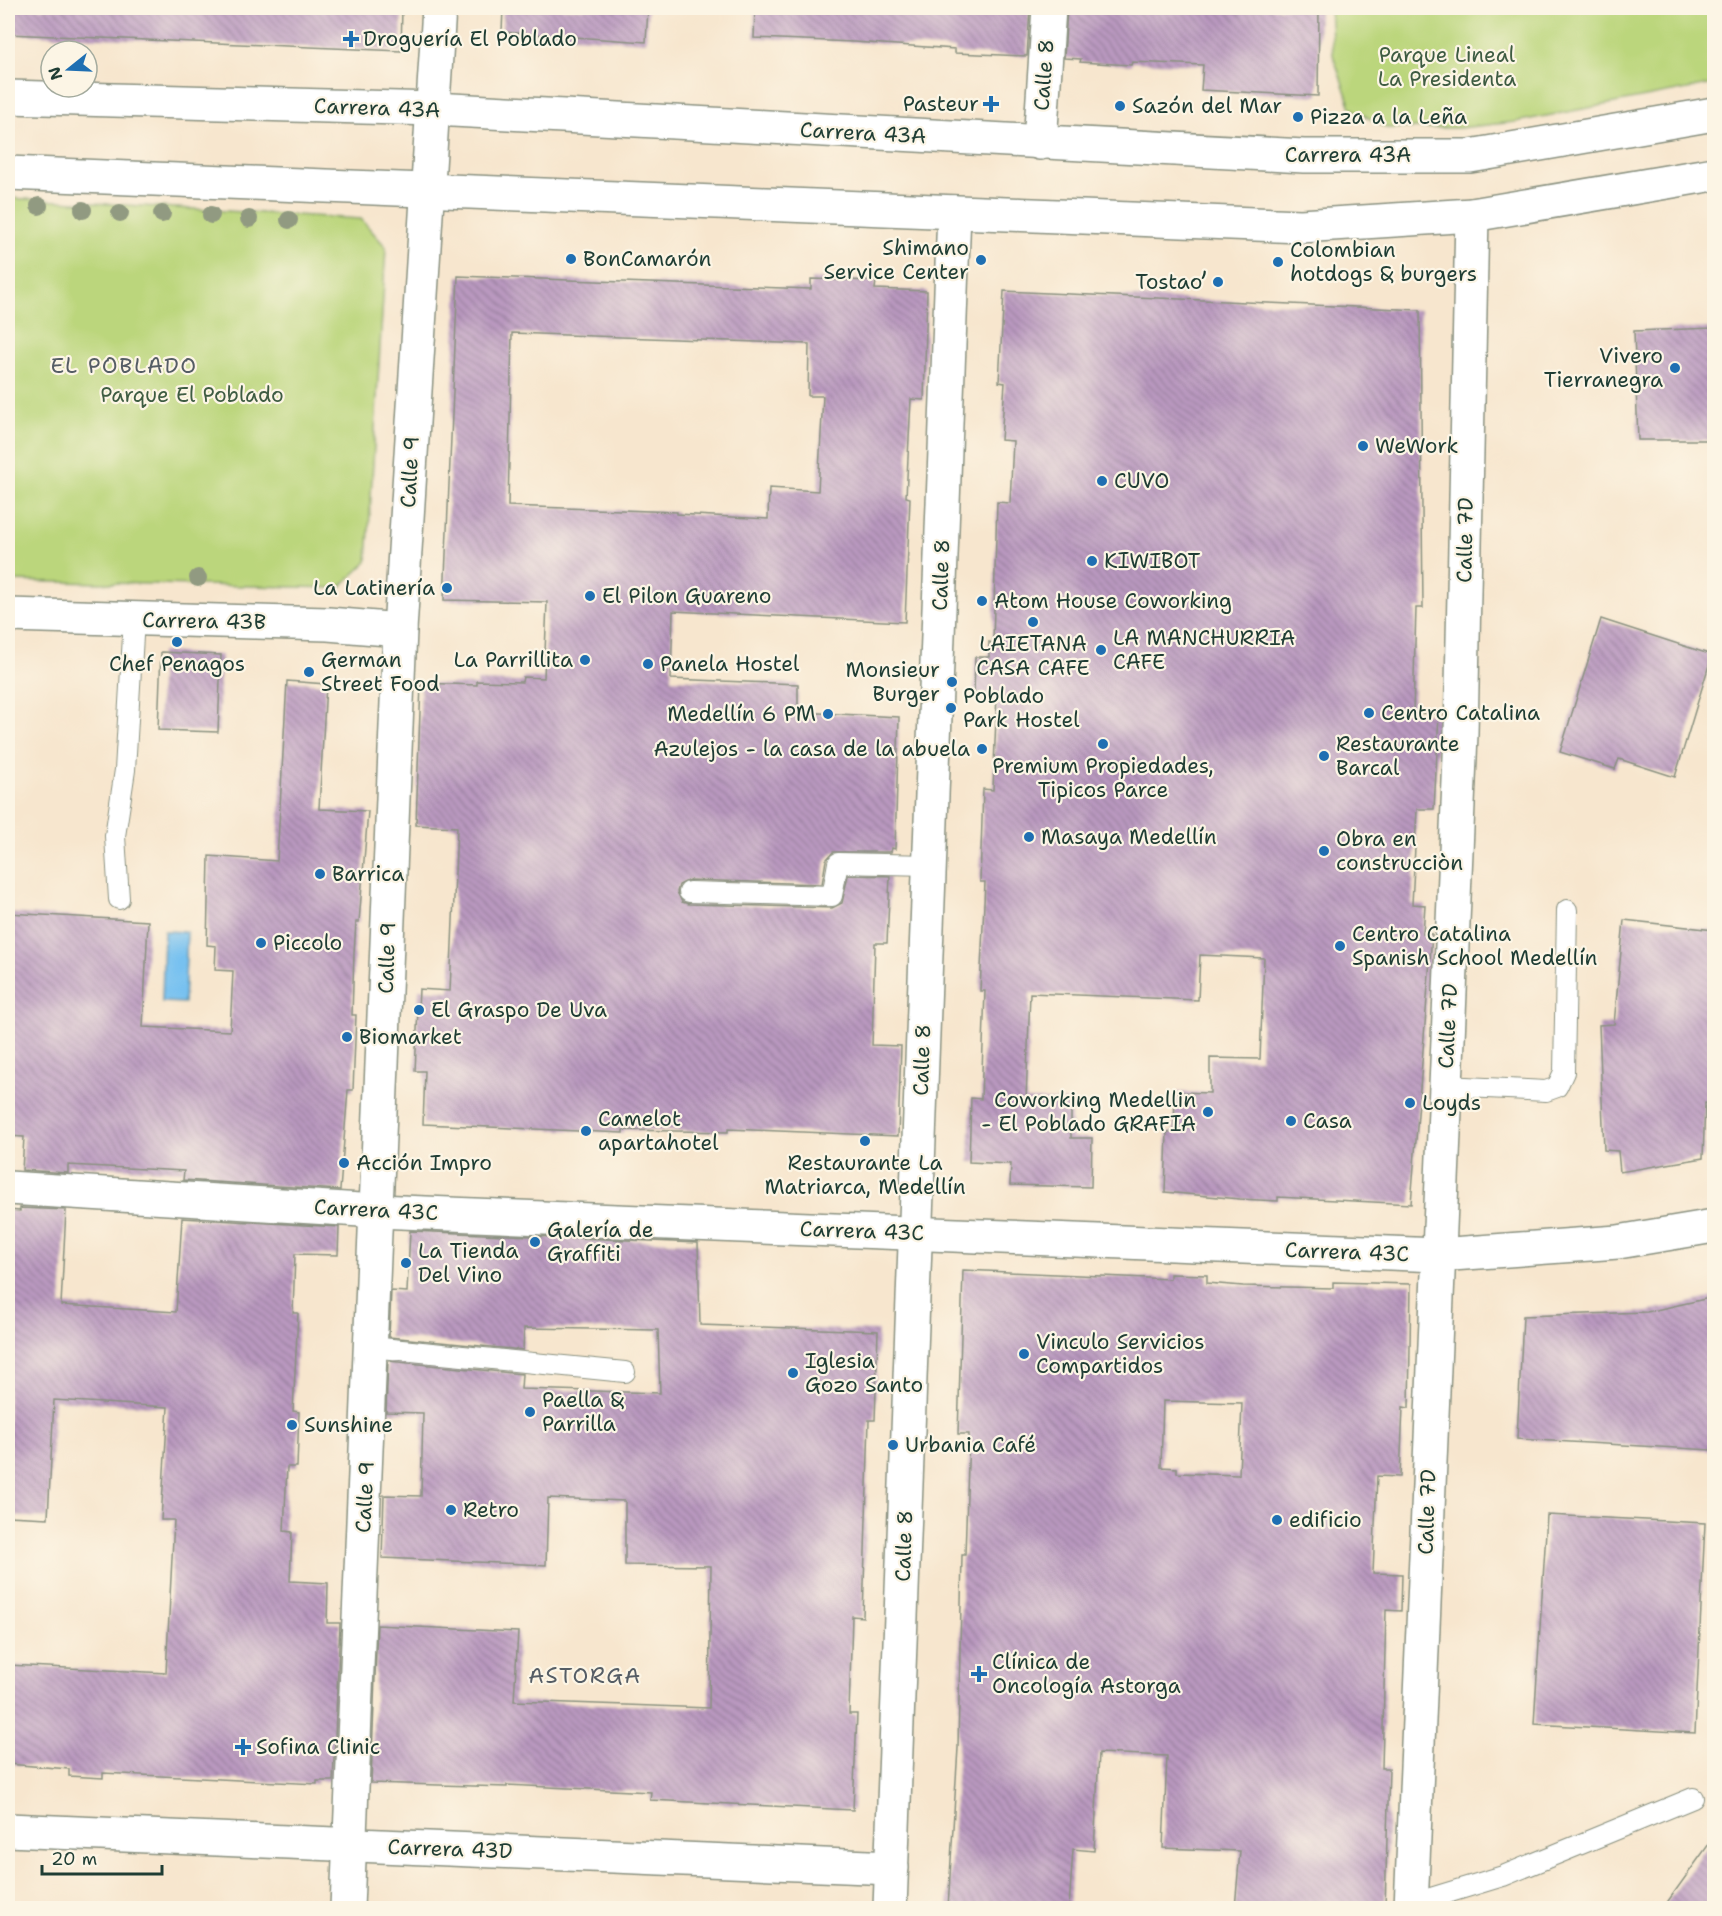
<svg xmlns="http://www.w3.org/2000/svg" width="1722" height="1916" font-family="'Shantell Sans',sans-serif">
	<defs>
		<pattern id="building-back-hatch" width="6" height="6" patternUnits="userSpaceOnUse" patternTransform="scale(1.5)"><rect width="6" height="6" fill="#ba99c0"/><path d="M-1 5l2 2M0 0l6 6M5-1l2 2" fill="none" stroke="#977e9d"/></pattern>
	</defs>
	<rect width="100%" height="100%" fill="#fcf5e5"/>
	<filter id="ink" filterUnits="userSpaceOnUse"><feTurbulence type="fractalNoise" baseFrequency=".0167" numOctaves="2"/><feDisplacementMap in="SourceGraphic" scale="12" xChannelSelector="R" yChannelSelector="G"/><feConvolveMatrix kernelMatrix="1 2 1 2 8 2 1 2 1" color-interpolation-filters="sRGB"/></filter>
	<filter id="wash" filterUnits="userSpaceOnUse"><feTurbulence type="fractalNoise" baseFrequency=".008" numOctaves="4" result="noise"/><feDisplacementMap in="SourceGraphic" scale="24" xChannelSelector="R" yChannelSelector="G"/><feGaussianBlur stdDeviation="1.35" result="paint"/><feColorMatrix in="noise" values="0 0 0 0 0 0 0 0 0 0 0 0 0 0 0 0 0 1.4 0 .05"/><feComposite in="paint" operator="in"/></filter>
	<g filter="url(#wash)">
		<rect width="100%" height="100%" fill="#f7e6ce"/>
		<g fill="#bbd67b" stroke="#6d8a58" stroke-width="1.5">
			<polygon points="1330,8 1714,8 1714,84 1515,122 1459,128 1386,128 1351,108 1333,55"/>
			<polygon points="8,198 361,219 386,247 367,562 339,588 8,581"/>
		</g>
		<polygon fill="#77c1f0" stroke="#4b7f92" stroke-width="1.5" points="164,931 187,932 184,1003 162,1002"/>
		<g id="blocks">
			<g fill="url(#building-back-hatch)" fill-rule="evenodd">
				<polygon points="8,8 402,8 401,51 8,34"/>
				<polygon points="503,8 648,8 646,42 502,32"/>
				<polygon points="755,8 1030,8 1027,56 955,53 955,49 854,42 754,38"/>
				<polygon points="1067,8 1319,8 1318,96 1201,90 1203,65 1132,62 1131,65 1080,62 1081,59 1064,58"/>
				<path d="M458 276 811 289V279L876 281 875 289 927 291 924 400 911 399 906 497 910 498 905 622 673 611 671 679 798 684V712L899 717 895 849 892 848 891 852H833L826 860 822 884 689 880 679 885 677 892 682 902 689 904 832 908 842 903 848 875 890 876 887 943H875L872 1045 901 1046 898 1136 728 1129V1132L623 1130V1133L423 1124 425 1071H415L419 989 450 991 457 827 416 825 421 683 477 685V681L522 682 523 677 544 678 547 602 444 600ZM512 333 809 344 808 396H823L818 491 769 488 768 519 677 514V512L508 506Z"/>
				<polygon points="1004,291 1420,310 1423,608 1416,608 1413,713 1439,714 1434,809 1417,809 1412,904 1425,905 1423,934 1432,934 1411,1204 1278,1197 1278,1201 1240,1199 1165,1192 1167,1132 1174,1132 1175,1092 1210,1093 1210,1058 1260,1059 1264,958 1200,955 1198,1000 1030,993 1026,1100 1071,1101 1071,1138 1092,1138 1091,1187 1010,1185 1011,1164 969,1162 971,1098 981,1099 985,991 980,991 985,882 980,882 983,789 993,790 997,694 974,693 975,657 989,657 989,642 993,643 997,502 1010,503 1013,441 1001,440 1005,383 999,382"/>
				<polygon points="1714,328 1714,440 1638,440 1634,331"/>
				<polygon points="1601,619 1712,655 1675,777 1619,759 1615,769 1560,752"/>
				<polygon points="161,652 221,655 218,732 158,730"/>
				<polygon points="287,681 326,684 319,809 368,811 359,922 356,922 354,953 352,1015 356,1015 353,1090 348,1090 340,1190 183,1180 184,1171 68,1165 68,1173 22,1170 24,1137 8,1136 8,913 148,921 143,1027 230,1031 233,971 215,970 216,946 207,945 209,856 277,861"/>
				<polygon points="1624,920 1714,930 1714,1104 1705,1103 1703,1158 1620,1172 1618,1151 1604,1150 1599,1025 1614,1024"/>
				<polygon points="20,1208 66,1210 61,1305 176,1312 182,1218 339,1227 338,1255 295,1254 293,1313 298,1313 293,1411 299,1412 297,1467 287,1467 284,1531 292,1532 290,1581 328,1583 327,1623 340,1623 333,1781 317,1781 317,1784 103,1773 103,1778 69,1776 69,1769 8,1764 8,1665 166,1673 174,1520 161,1520 168,1407 54,1400 48,1518 8,1516 8,1210 20,1211"/>
				<polygon points="410,1231 698,1243 700,1325 878,1331 875,1420 869,1420 863,1617 852,1616 849,1714 857,1714 853,1810 650,1800 651,1792 507,1785 507,1787 371,1783 377,1625 518,1632 514,1701 709,1708 711,1566 625,1565 625,1501 548,1498 546,1565 382,1558 384,1495 421,1496 423,1413 386,1412 388,1361 522,1374 521,1389 660,1393 658,1330 524,1328 523,1350 389,1337 391,1291 407,1292"/>
				<path d="M963 1270 1170 1279V1274L1207 1275V1283L1243 1286 1333 1288V1282L1411 1284 1409 1408 1403 1407 1400 1477 1377 1476 1373 1573 1402 1574 1401 1611 1386 1610 1382 1768H1389L1385 1908H1235L1240 1851 1163 1848 1167 1756 1099 1753 1094 1851 1073 1849 1069 1908H948L958 1748 962 1555H965L969 1434H958ZM1163 1401 1242 1403 1239 1475 1177 1473V1468L1161 1467Z"/>
				<polygon points="1714,1297 1712,1450 1517,1439 1523,1316 1647,1312"/>
				<polygon points="1547,1515 1705,1523 1695,1733 1534,1724"/>
				<polygon points="1714,1837 1714,1908 1663,1908"/>
			</g>
		</g>
	</g>
	<g filter="url(#ink)">
		<use href="#blocks" fill-opacity="0" stroke="#8b9281" stroke-width="1.5"/>
		<g fill="none" stroke-linecap="round" stroke-linejoin="round">
			<defs>
				<g id="service">
					<polyline points="689,892 832,896 838,863 930,865"/>
					<polyline points="119,899 115,836 125,770 134,619"/>
					<polyline points="1445,1086 1546,1091 1557,1087 1564,1072 1567,910"/>
					<polyline points="371,1347 625,1372"/>
					<polyline points="1411,1904 1503,1876 1693,1798"/>
				</g>
				<g id="minor">
					<polyline points="1040,143 1049,8"/>
					<polyline points="8,615 328,624 400,630"/>
					<polyline points="8,1188 377,1211 1438,1255 1618,1242 1714,1226"/>
					<polyline points="8,1830 892,1868"/>
					<polyline points="347,1908 400,630 439,8"/>
					<polyline points="890,1908 954,212"/>
					<polyline points="1411,1908 1461,734 1472,215"/>
				</g>
				<g id="primary">
					<polyline points="8,97 434,109 1304,156 1470,156 1714,114"/>
					<polyline points="8,173 1301,226 1472,215 1714,174"/>
				</g>
			</defs>
			<use href="#service" stroke="#8b9281" stroke-width="22"/>
			<use href="#minor" stroke="#8b9281" stroke-width="36"/>
			<use href="#primary" stroke="#8b9281" stroke-width="36"/>
			<use href="#service" stroke="#fff" stroke-width="20"/>
			<use href="#minor" stroke="#fff" stroke-width="33"/>
			<use href="#primary" stroke="#fff" stroke-width="33"/>
		</g>
		<g fill="#919a81">
			<circle cx="39" cy="206" r="9"/>
			<circle cx="83" cy="210" r="9"/>
			<circle cx="120" cy="213" r="9"/>
			<circle cx="162" cy="214" r="9"/>
			<circle cx="211" cy="215" r="9"/>
			<circle cx="249" cy="219" r="9"/>
			<circle cx="289" cy="220" r="9"/>
			<circle cx="198" cy="578" r="9"/>
		</g>
	</g>
	<g fill="#1f6fb2" stroke="#fcf5e5" stroke-width="2">
		<path d="M348 30h6v6h6v6h-6v6h-6v-6h-6v-6h6z"/>
		<path d="M988 95h6v6h6v6h-6v6h-6v-6h-6v-6h6z"/>
		<circle cx="1120" cy="106" r="6"/>
		<circle cx="1298" cy="117" r="6"/>
		<circle cx="571" cy="259" r="6"/>
		<circle cx="981" cy="260" r="6"/>
		<circle cx="1278" cy="262" r="6"/>
		<circle cx="1218" cy="282" r="6"/>
		<circle cx="1675" cy="368" r="6"/>
		<circle cx="1363" cy="446" r="6"/>
		<circle cx="1102" cy="481" r="6"/>
		<circle cx="1092" cy="561" r="6"/>
		<circle cx="447" cy="588" r="6"/>
		<circle cx="590" cy="596" r="6"/>
		<circle cx="982" cy="601" r="6"/>
		<circle cx="1033" cy="622" r="6"/>
		<circle cx="177" cy="642" r="6"/>
		<circle cx="1101" cy="650" r="6"/>
		<circle cx="585" cy="660" r="6"/>
		<circle cx="648" cy="664" r="6"/>
		<circle cx="309" cy="672" r="6"/>
		<circle cx="952" cy="682" r="6"/>
		<circle cx="951" cy="708" r="6"/>
		<circle cx="1369" cy="713" r="6"/>
		<circle cx="828" cy="714" r="6"/>
		<circle cx="1103" cy="744" r="6"/>
		<circle cx="982" cy="749" r="6"/>
		<circle cx="1324" cy="756" r="6"/>
		<circle cx="1029" cy="837" r="6"/>
		<circle cx="1324" cy="851" r="6"/>
		<circle cx="320" cy="874" r="6"/>
		<circle cx="261" cy="943" r="6"/>
		<circle cx="1340" cy="946" r="6"/>
		<circle cx="419" cy="1010" r="6"/>
		<circle cx="347" cy="1037" r="6"/>
		<circle cx="1410" cy="1103" r="6"/>
		<circle cx="1208" cy="1112" r="6"/>
		<circle cx="1291" cy="1121" r="6"/>
		<circle cx="586" cy="1131" r="6"/>
		<circle cx="865" cy="1141" r="6"/>
		<circle cx="344" cy="1163" r="6"/>
		<circle cx="535" cy="1242" r="6"/>
		<circle cx="406" cy="1263" r="6"/>
		<circle cx="1024" cy="1354" r="6"/>
		<circle cx="793" cy="1373" r="6"/>
		<circle cx="530" cy="1412" r="6"/>
		<circle cx="292" cy="1425" r="6"/>
		<circle cx="893" cy="1445" r="6"/>
		<circle cx="451" cy="1510" r="6"/>
		<circle cx="1277" cy="1520" r="6"/>
		<path d="M976 1665h6v6h6v6h-6v6h-6v-6h-6v-6h6z"/>
		<path d="M240 1738h6v6h6v6h-6v6h-6v-6h-6v-6h6z"/>
	</g>
	<g text-anchor="middle" stroke-width="4.5" stroke-linejoin="round" paint-order="stroke">
		<g font-size="21" fill="#1f3d34" stroke="#fcf5e5" text-anchor="start">
			<text x="363" y="46">Droguería El Poblado</text>
			<text x="979" y="111" text-anchor="end">Pasteur</text>
			<text x="1132" y="113">Sazón del Mar</text>
			<text x="1310" y="124">Pizza a la Leña</text>
			<text x="969" y="255" text-anchor="end">Shimano<tspan x="969" dy="24">Service Center</tspan></text>
			<text x="1290" y="257">Colombian<tspan x="1290" dy="24">hotdogs &amp; burgers</tspan></text>
			<text x="583" y="266">BonCamarón</text>
			<text x="1206" y="289" text-anchor="end">Tostao’</text>
			<text x="1663" y="363" text-anchor="end">Vivero<tspan x="1663" dy="24">Tierranegra</tspan></text>
			<text x="1375" y="453">WeWork</text>
			<text x="1114" y="488">CUVO</text>
			<text x="1104" y="568">KIWIBOT</text>
			<text x="435" y="595" text-anchor="end">La Latinería</text>
			<text x="602" y="603">El Pilon Guareno</text>
			<text x="994" y="608">Atom House Coworking</text>
			<text x="1113" y="645">LA MANCHURRIA<tspan x="1113" dy="24">CAFE</tspan></text>
			<text x="1033" y="651" text-anchor="middle">LAIETANA<tspan x="1033" dy="24">CASA CAFE</tspan></text>
			<text x="321" y="667">German<tspan x="321" dy="24">Street Food</tspan></text>
			<text x="573" y="667" text-anchor="end">La Parrillita</text>
			<text x="177" y="671" text-anchor="middle">Chef Penagos</text>
			<text x="660" y="671">Panela Hostel</text>
			<text x="940" y="677" text-anchor="end">Monsieur<tspan x="940" dy="24">Burger</tspan></text>
			<text x="963" y="703">Poblado<tspan x="963" dy="24">Park Hostel</tspan></text>
			<text x="1381" y="720">Centro Catalina</text>
			<text x="816" y="721" text-anchor="end">Medellín 6 PM</text>
			<text x="1336" y="751">Restaurante<tspan x="1336" dy="24">Barcal</tspan></text>
			<text x="970" y="756" text-anchor="end">Azulejos - la casa de la abuela</text>
			<text x="1103" y="773" text-anchor="middle">Premium Propiedades,<tspan x="1103" dy="24">Tipicos Parce</tspan></text>
			<text x="1041" y="844">Masaya Medellín</text>
			<text x="1336" y="846">Obra en<tspan x="1336" dy="24">construcciòn</tspan></text>
			<text x="332" y="881">Barrica</text>
			<text x="1352" y="941">Centro Catalina<tspan x="1352" dy="24">Spanish School Medellín</tspan></text>
			<text x="273" y="950">Piccolo</text>
			<text x="431" y="1017">El Graspo De Uva</text>
			<text x="359" y="1044">Biomarket</text>
			<text x="1196" y="1107" text-anchor="end">Coworking Medellin<tspan x="1196" dy="24">- El Poblado GRAFIA</tspan></text>
			<text x="1422" y="1110">Loyds</text>
			<text x="598" y="1126">Camelot<tspan x="598" dy="24">apartahotel</tspan></text>
			<text x="1303" y="1128">Casa</text>
			<text x="356" y="1170">Acción Impro</text>
			<text x="865" y="1170" text-anchor="middle">Restaurante La<tspan x="865" dy="24">Matriarca, Medellín</tspan></text>
			<text x="547" y="1237">Galería de<tspan x="547" dy="24">Graffiti</tspan></text>
			<text x="418" y="1258">La Tienda<tspan x="418" dy="24">Del Vino</tspan></text>
			<text x="1036" y="1349">Vinculo Servicios<tspan x="1036" dy="24">Compartidos</tspan></text>
			<text x="805" y="1368">Iglesia<tspan x="805" dy="24">Gozo Santo</tspan></text>
			<text x="542" y="1407">Paella &amp;<tspan x="542" dy="24">Parrilla</tspan></text>
			<text x="304" y="1432">Sunshine</text>
			<text x="905" y="1452">Urbania Café</text>
			<text x="463" y="1517">Retro</text>
			<text x="1289" y="1527">edificio</text>
			<text x="992" y="1669">Clínica de<tspan x="992" dy="24">Oncología Astorga</tspan></text>
			<text x="256" y="1754">Sofina Clinic</text>
		</g>
		<g font-size="21" fill="#3e5c42" stroke="#fcf5e5">
			<text x="1447" y="62">Parque Lineal<tspan x="1447" dy="24">La Presidenta</tspan></text>
			<text x="192" y="402">Parque El Poblado</text>
		</g>
		<g font-size="21" fill="#1f3d34" stroke="#fcf5e5">
			<text transform="translate(1044 75) rotate(-86)" y="7">Calle 8</text>
			<text transform="translate(377 108) rotate(2)" y="7">Carrera 43A</text>
			<text transform="translate(863 133) rotate(3)" y="7">Carrera 43A</text>
			<text x="1348" y="162">Carrera 43A</text>
			<text transform="translate(410 472) rotate(-87)" y="7">Calle 9</text>
			<text transform="translate(1465 540) rotate(-89)" y="7">Calle 7D</text>
			<text transform="translate(941 575) rotate(-88)" y="7">Calle 8</text>
			<text transform="translate(204 621) rotate(1)" y="7">Carrera 43B</text>
			<text transform="translate(387 958) rotate(-88)" y="7">Calle 9</text>
			<text transform="translate(1448 1026) rotate(-87)" y="7">Calle 7D</text>
			<text transform="translate(922 1060) rotate(-88)" y="7">Calle 8</text>
			<text transform="translate(376 1210) rotate(3)" y="7">Carrera 43C</text>
			<text transform="translate(862 1231) rotate(2)" y="7">Carrera 43C</text>
			<text transform="translate(1347 1252) rotate(2)" y="7">Carrera 43C</text>
			<text transform="translate(365 1497) rotate(-87)" y="7">Calle 9</text>
			<text transform="translate(1427 1512) rotate(-88)" y="7">Calle 7D</text>
			<text transform="translate(904 1546) rotate(-88)" y="7">Calle 8</text>
			<text transform="translate(450 1849) rotate(2)" y="7">Carrera 43D</text>
		</g>
		<g font-size="22" letter-spacing="1.5" fill="#555d65" stroke="#fcf5e5">
			<text x="124" y="373">EL POBLADO</text>
			<text x="585" y="1683">ASTORGA</text>
		</g>
	</g>
	<rect width="1722" height="1916" fill="none" stroke="#fcf5e5" stroke-width="30"/>
	<g transform="translate(69 69) rotate(252)"><circle r="28" fill="#fcf5e5" stroke="#a4ab9e" stroke-width="1.5"/>
	<path d="M0-4.5L10 22L0 15L-10 22Z" fill="#1f6fb2"/>
	<text y="-9" font-size="16" font-weight="bold" text-anchor="middle" fill="#1f3d34">N</text>
	</g>
	<path d="M42 1865v9h120v-9" fill="none" stroke="#1f3d34" stroke-width="3"/>
	<text x="51" y="1865" font-size="18" fill="#1f3d34" stroke="#fcf5e5" stroke-width="4.5" paint-order="stroke">20 m</text>
</svg>
